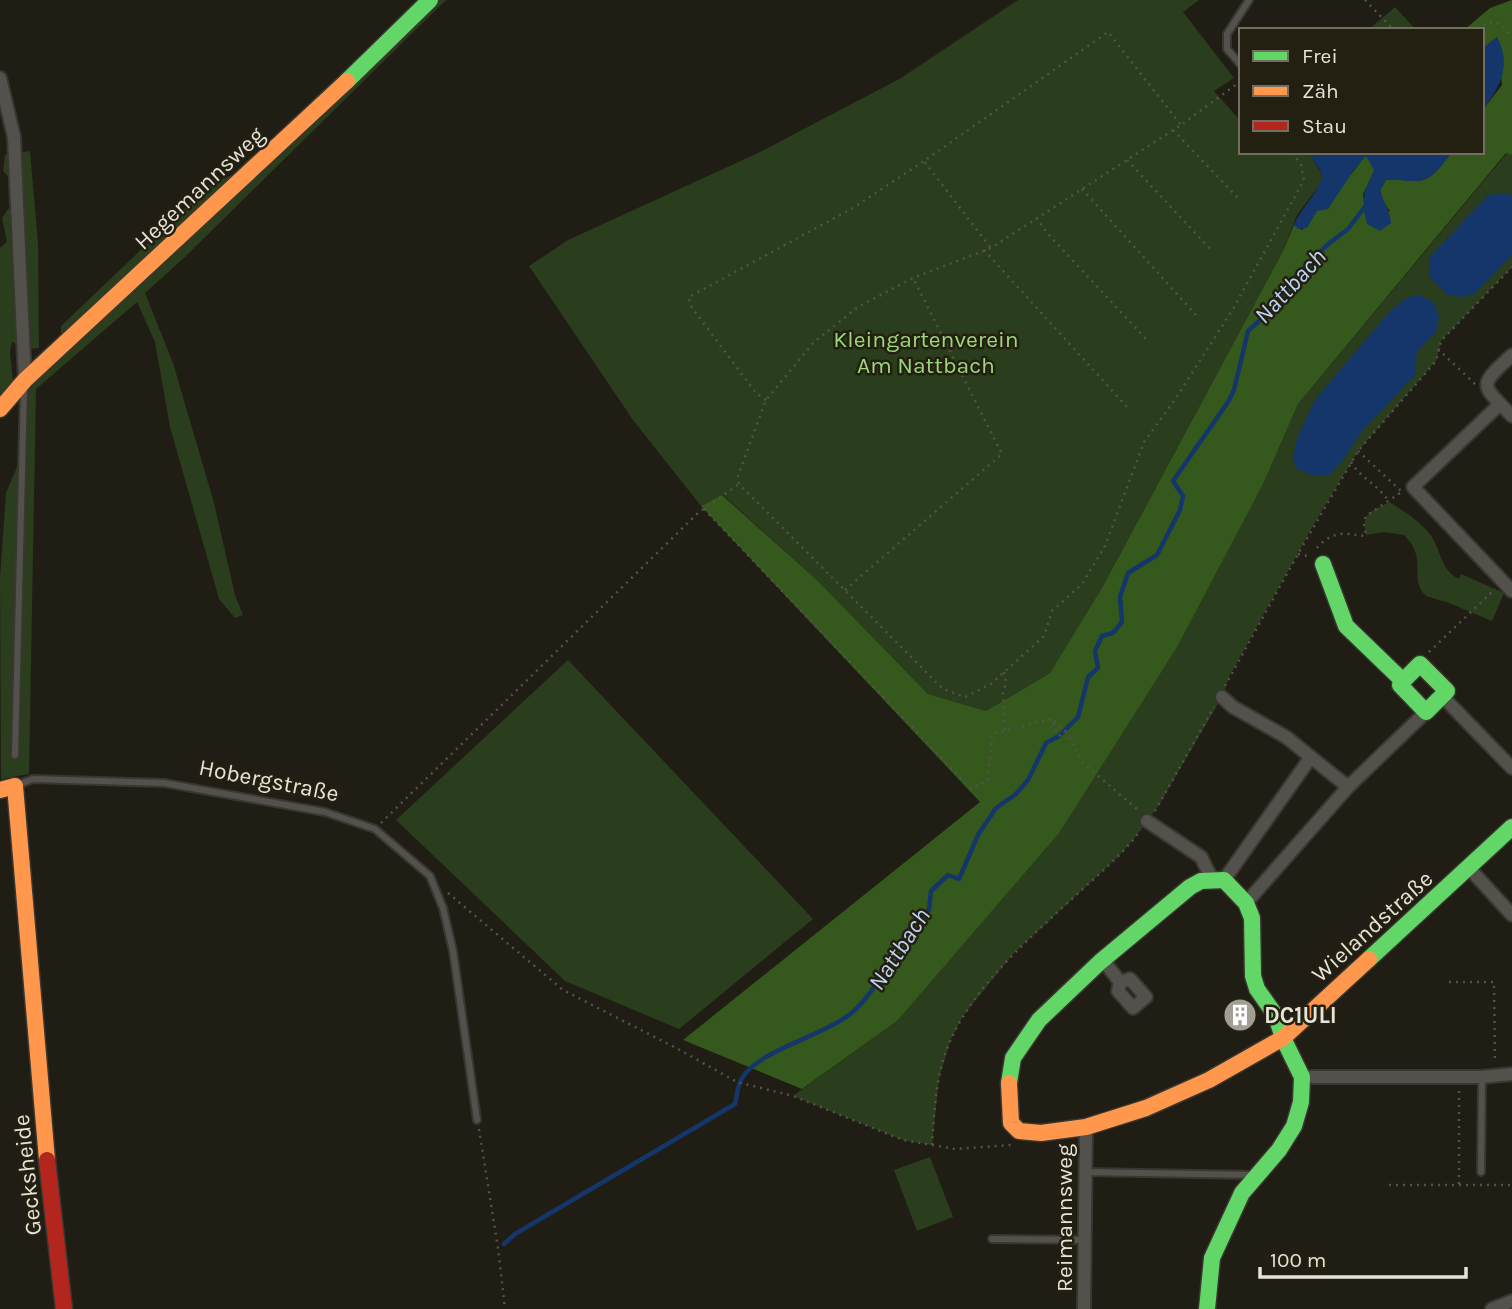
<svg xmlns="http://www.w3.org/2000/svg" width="1512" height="1309" font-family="Karla,sans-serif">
	<rect width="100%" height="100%" fill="#201d15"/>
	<g fill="#2a3d1c">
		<polygon points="434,0 446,0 185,257 145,293 173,363 214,503 235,595 243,615 235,618 219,599 170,427 155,342 137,302 36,389 29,774 1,779 0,579 6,493 27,443 28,383 61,354 61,326 210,184 232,175 280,132 302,129"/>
		<polygon points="1018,0 1199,0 1183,12 1234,78 1214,91 1238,118 1241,117 1241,152 1309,152 1321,173 1321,183 1297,215 1283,251 1103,586 1050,673 986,711 928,694 818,581 723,495 701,506 633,420 529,266 568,240 758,153 901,78"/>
		<polygon points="1395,7 1416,30 1368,30"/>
		<polygon points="30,151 38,244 39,348 27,349 12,342 10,352 13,381 0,399 0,248 7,242 2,218 8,209 20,207 20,190 3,171 5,155"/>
		<polygon points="1507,153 1512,155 1512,267 1441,341 1436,361 1358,451 1314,524 1229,677 1222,697 1159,805 1137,835 1119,856 1013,954 963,1016 951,1039 939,1079 932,1145 903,1140 793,1096 897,1021 1265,480 1298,404"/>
		<path d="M1389 502C1403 510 1418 520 1429 533 1442 549 1439 569 1459 579L1461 574 1504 593 1492 621 1449 603 1426 596C1407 577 1429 559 1404 535L1384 532 1366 535C1361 511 1372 512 1389 502Z"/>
		<polygon points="568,660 813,919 679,1029 565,981 396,820"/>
		<polygon points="930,1157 953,1217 917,1231 894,1170"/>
	</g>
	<path fill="#35591d" d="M1512 0V155L1506 153 1298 404 1265 480 1177 647 1059 833 897 1021 802 1089 683 1040 980 802 701 506 722 495 818 581 928 694 986 711 1050 673 1103 586 1283 251 1294 225 1302 230 1317 211 1343 185 1366 155 1375 170 1363 194 1365 213 1390 211 1384 203 1380 190 1386 180C1397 178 1405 181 1416 181 1433 181 1442 164 1452 152H1482V111L1502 85 1497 37 1482 49V30H1464L1490 8Z"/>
	<g fill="#15366a">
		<path d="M1497 37C1512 65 1500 87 1482 111V49Z"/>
		<path d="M1309 152H1452C1442 164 1433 181 1416 181 1405 182 1397 178 1386 180L1380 191C1384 203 1390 210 1391 223L1380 231 1367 224C1361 198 1363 194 1374 170L1366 156 1353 171 1328 209 1317 211 1307 228 1298 229 1294 225C1299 210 1326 185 1321 172 1318 165 1312 159 1309 152Z"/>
		<polygon points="1509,193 1512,197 1512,255 1473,295 1462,297 1448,295 1430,278 1429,258 1488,195"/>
		<polygon points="1421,295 1434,303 1439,317 1436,332 1417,352 1415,375 1362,431 1342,461 1329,475 1315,476 1297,469 1293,458 1297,438 1315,400 1391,310 1408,297"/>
	</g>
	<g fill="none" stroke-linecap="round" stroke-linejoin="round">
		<path stroke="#15366a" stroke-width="4.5" d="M504 1244 515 1234 735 1104C737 1096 737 1087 742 1078 758 1051 822 1036 849 1015 868 1000 879 979 891 959 892 956 912 923 915 920 919 917 924 914 929 910L931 891 948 875 959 879 978 835 996 808 1016 794 1028 780 1046 743 1059 736 1078 717 1088 677 1098 668 1095 651 1102 636 1113 633 1122 622 1120 597 1128 573 1157 555 1180 510 1183 496 1173 481 1228 402 1234 390 1248 331 1278 304 1290 282 1327 245 1348 229 1364 208"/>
		<defs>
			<g id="lane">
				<polyline points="1241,65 1227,49 1227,34 1249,0"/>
				<polyline points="15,755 24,389"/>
				<polyline points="17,785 33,779 164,783 325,812 375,829 430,876 443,908 453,951 477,1120"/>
				<polyline points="1086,1172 1254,1175"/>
				<polyline points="1481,1172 1482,1077"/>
				<polyline points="992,1239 1085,1240"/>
			</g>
			<g id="street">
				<polyline points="0,78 14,137 25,380"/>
				<path d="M1512 355C1477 387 1481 384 1512 416"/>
				<polyline points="1500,404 1413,487 1512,591"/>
				<polyline points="1442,696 1512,768"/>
				<polyline points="1222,697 1233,707 1286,737 1348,787"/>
				<polyline points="1147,821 1201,857 1212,879"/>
				<polyline points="1469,868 1512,915"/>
				<polyline points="1224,880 1311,757"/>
				<polyline points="1246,903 1348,787 1426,712"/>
				<polyline points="1102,959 1120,982 1130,979 1146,997 1133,1008 1118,991 1120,982"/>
				<polyline points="1302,1077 1482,1077 1512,1074"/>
				<polyline points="1084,1309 1086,1127"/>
				<polyline points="1492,1309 1512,1301"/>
			</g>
			<g id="fast">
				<polyline points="347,81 430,0"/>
				<polyline points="1323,564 1346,626 1403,681 1400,685 1426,712 1447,691 1420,664 1403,681"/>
				<polyline points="1369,959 1512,827"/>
				<polyline points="1009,1083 1013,1058 1039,1020 1100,962 1190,887 1201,881 1224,880 1246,903 1252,918 1253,976 1257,989 1276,1016 1283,1038 1302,1077 1301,1102 1294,1126 1279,1150 1242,1193 1212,1258 1207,1309"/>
			</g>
			<g id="slow">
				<polyline points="0,409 25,380 347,81"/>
				<polyline points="0,790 15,786 47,1160"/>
				<polyline points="1009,1083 1011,1123 1019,1131 1041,1133 1086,1127 1146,1108 1209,1080 1283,1038 1369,959"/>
			</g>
			<polyline id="jam" points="47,1160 64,1309"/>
		</defs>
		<use href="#lane" stroke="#393731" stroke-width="10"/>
		<use href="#street" stroke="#393731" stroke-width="16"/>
		<use href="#fast" stroke="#393731" stroke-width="19"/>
		<use href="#slow" stroke="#393731" stroke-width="19"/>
		<use href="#jam" stroke="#393731" stroke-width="19"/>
		<g stroke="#54524c" stroke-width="2.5" stroke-dasharray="2 5" stroke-linecap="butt">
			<polyline points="1365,0 1392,28 1386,30"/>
			<path d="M1478 30C1493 15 1503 24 1512 38"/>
			<polyline points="1241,81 1181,125 991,248 913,278 858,307 814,342 766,400 738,476 739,484 943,689 965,697 991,684 1044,636 1052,611 1082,584 1105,546 1144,442 1174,401 1233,309 1304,180 1301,165 1292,152"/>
			<polyline points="1173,130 1238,198"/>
			<polyline points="1127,160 1212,251"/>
			<polyline points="1082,189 1196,315"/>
			<polyline points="1036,218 1048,234 1147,340"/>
			<polyline points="990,247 924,161 1108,32 1181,125"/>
			<polyline points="984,250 1127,407"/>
			<polyline points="1438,349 1476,385"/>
			<polyline points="766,400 756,393 690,305 689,297 853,208 924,161"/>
			<polyline points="1358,451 1401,491"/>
			<path d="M1351 462C1361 479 1379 485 1389 502"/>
			<polyline points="704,509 971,789 988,780 992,734 1051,719 1059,736 1066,732 1083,763 1138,810"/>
			<path d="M1317 548C1324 539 1336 532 1349 534 1356 534 1359 537 1366 535L1364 523 1366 516 1400 493"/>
			<polyline points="1298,554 1311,557"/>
			<polyline points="845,590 1002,454 913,278"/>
			<polyline points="1429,652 1495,589"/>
			<polyline points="1004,672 1006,683 1003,693 1005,731"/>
			<polyline points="1225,686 1298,554 1358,451 1436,361 1441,341 1512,267"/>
			<polyline points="1054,721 1066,732"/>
			<polyline points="1155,811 1214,707"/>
			<polyline points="381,823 698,513 739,484"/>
			<polyline points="448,893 563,990 678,1049 737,1082 793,1096 903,1140 955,1149 1012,1145"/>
			<polyline points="1449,982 1494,982 1495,1062"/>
			<polyline points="1459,1091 1459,1185"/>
			<polyline points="479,1129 498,1248 505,1309"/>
			<path d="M932 1145C934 1117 935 1088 943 1060 963 994 1027 941 1076 895 1099 874 1122 855 1141 830"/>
			<polyline points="1389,1185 1512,1185"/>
		</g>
		<use href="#lane" stroke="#53514b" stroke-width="6"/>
		<use href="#street" stroke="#53514b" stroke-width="12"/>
		<use href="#fast" stroke="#63d668" stroke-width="16"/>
		<use href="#slow" stroke="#ff974d" stroke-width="16"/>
		<use href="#jam" stroke="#b3261e" stroke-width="16"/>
	</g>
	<defs>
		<symbol id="building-disc" viewBox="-11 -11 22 22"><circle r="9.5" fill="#a19e94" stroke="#242011"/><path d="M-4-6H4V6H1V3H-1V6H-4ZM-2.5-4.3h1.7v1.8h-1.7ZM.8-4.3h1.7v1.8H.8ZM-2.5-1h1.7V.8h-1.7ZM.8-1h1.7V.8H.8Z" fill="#fff"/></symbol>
	</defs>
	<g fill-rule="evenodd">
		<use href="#building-disc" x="1221" y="996" width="38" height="38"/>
	</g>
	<g text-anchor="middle" stroke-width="5" stroke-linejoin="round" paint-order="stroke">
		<g font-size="23" fill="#e6e3d9" stroke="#242011">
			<text transform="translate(199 188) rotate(-43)" y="8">Hegemannsweg</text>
			<text transform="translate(269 780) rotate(11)" y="8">Hobergstraße</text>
			<text transform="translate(1372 926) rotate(-42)" y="8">Wielandstraße</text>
			<text transform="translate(27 1175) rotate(-96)" y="8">Gecksheide</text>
			<text transform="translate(1064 1218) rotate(-90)" y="8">Reimannsweg</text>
		</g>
		<g font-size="23" fill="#9bd77b" stroke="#242011">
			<text x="926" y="347">Kleingartenverein<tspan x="926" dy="26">Am Nattbach</tspan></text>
		</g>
		<g font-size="23" font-weight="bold" fill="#e6e3d9" stroke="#242011" text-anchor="start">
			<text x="1264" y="1023">DC1ULI</text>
		</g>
		<g font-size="24" font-style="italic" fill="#bed4f8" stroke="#242011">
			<text transform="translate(1290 286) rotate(-47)" y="8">Nattbach</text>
			<text transform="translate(899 949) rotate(-57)" y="8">Nattbach</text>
		</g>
	</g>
	<rect x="1239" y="28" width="245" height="126" fill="#242011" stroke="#726e61" stroke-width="2"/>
	<rect x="1253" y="51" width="35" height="10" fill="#63d668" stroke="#726e61" stroke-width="2"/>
	<text x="1302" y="63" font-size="21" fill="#e6e3d9">Frei</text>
	<rect x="1253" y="86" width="35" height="10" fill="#ff974d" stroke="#726e61" stroke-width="2"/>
	<text x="1302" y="98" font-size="21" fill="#e6e3d9">Zäh</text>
	<rect x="1253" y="121" width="35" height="10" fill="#b3261e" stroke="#726e61" stroke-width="2"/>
	<text x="1302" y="133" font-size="21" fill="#e6e3d9">Stau</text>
	<path d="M1260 1267v10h206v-10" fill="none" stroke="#e6e3d9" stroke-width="3.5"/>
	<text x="1270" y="1267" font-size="21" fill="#e6e3d9" stroke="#242011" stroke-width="5" paint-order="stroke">100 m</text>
</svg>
